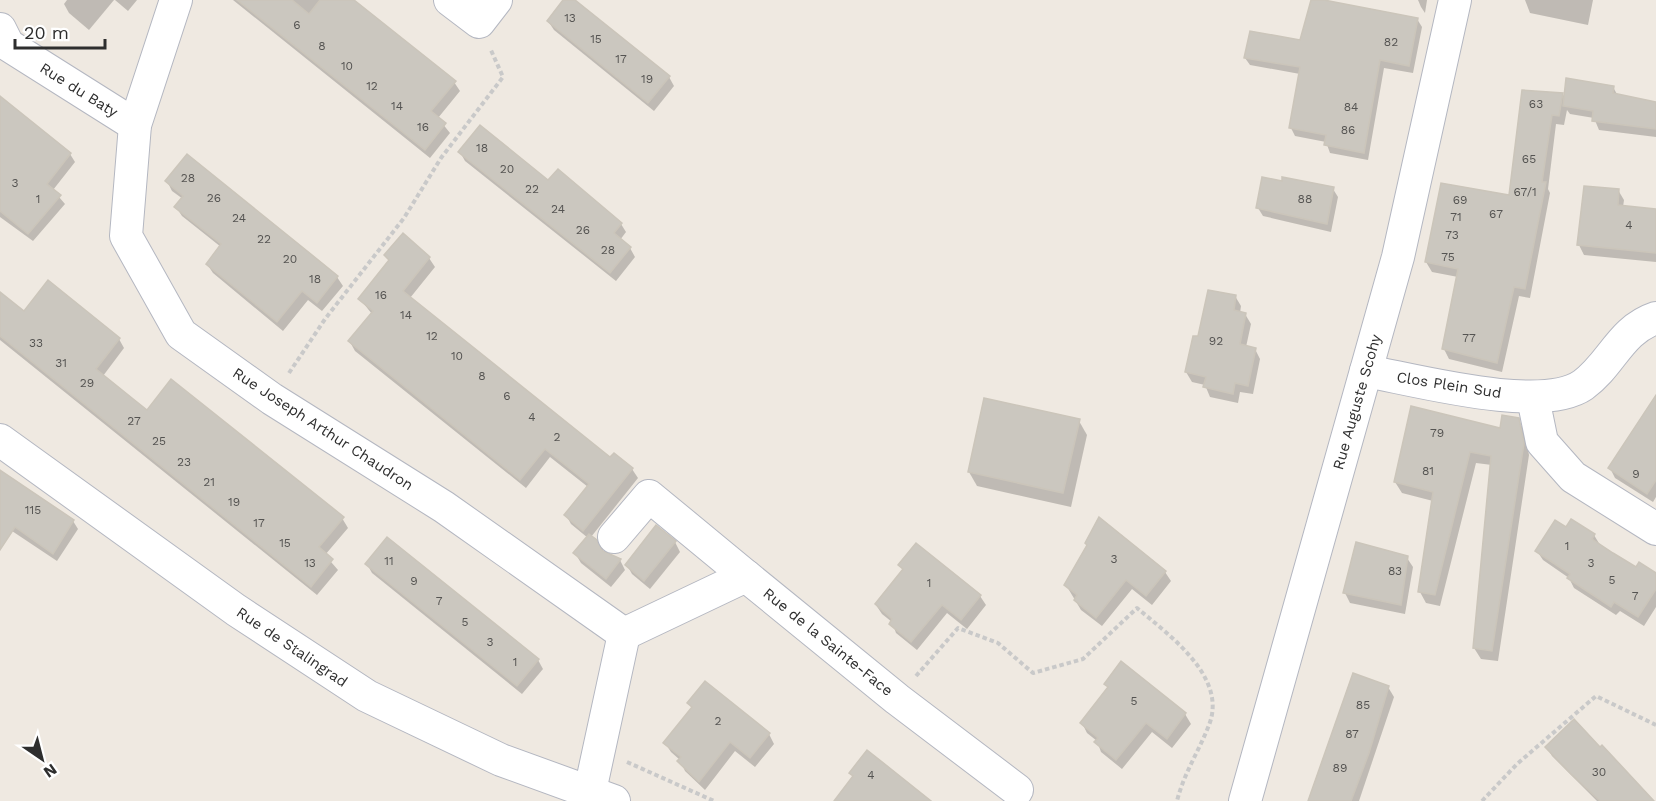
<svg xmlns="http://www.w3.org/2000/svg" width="1656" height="801" font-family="'Work Sans',sans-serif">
	<rect width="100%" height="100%" fill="#efe9e1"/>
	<g fill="#0003">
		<polygon points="67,0 114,0 89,30 69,13 64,4"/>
		<polygon points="115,0 137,0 128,11"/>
		<polygon points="233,0 352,0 454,82 460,91 438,118 450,133 430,158"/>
		<polygon points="565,0 573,0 669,77 674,86 654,111 554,30 548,21"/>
		<polygon points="1313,0 1417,19 1422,27 1413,73 1384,68 1368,160 1330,153 1326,142 1295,136 1291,128 1300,74 1250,65 1245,58 1301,42"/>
		<polygon points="1418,0 1427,0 1425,13 1421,7"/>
		<polygon points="1525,0 1593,0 1588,25 1530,13"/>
		<polygon points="1613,87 1618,96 1656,104 1656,137 1599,130 1594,118 1570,114 1567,110 1564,125 1556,124 1548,189 1550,193 1530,298 1519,296 1502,372 1449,359 1444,349 1458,277 1432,272 1426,262 1510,197 1523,92 1563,94 1565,99"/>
		<polygon points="0,98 70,154 75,162 53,190 65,204 33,241 0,217"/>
		<polygon points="460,152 548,182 621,224 626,232 620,240 630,248 635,257 616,281 465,161"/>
		<polygon points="167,181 337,277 343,286 322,311 308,300 283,331 213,273 207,264 221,247 182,216 176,207 183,199 172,191"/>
		<polygon points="1333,189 1338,197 1331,232 1263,216 1258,208"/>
		<polygon points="1618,190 1624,200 1623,207 1656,210 1656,262 1584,255 1579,245"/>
		<polygon points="386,255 429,258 435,267 410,298 611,459 614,455 632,469 638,478 591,537 602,552 620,560 625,570 611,587 581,563 575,553 588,538 571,524 566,515 588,487 550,457 526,488 355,351 350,342 372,314 360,299 390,262"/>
		<polygon points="1235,296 1241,306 1240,313 1245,314 1251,324 1246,347 1255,349 1260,359 1253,394 1240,392 1238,403 1210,397 1205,385 1192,382 1186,372 1199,338"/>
		<polygon points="0,312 24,313 119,339 124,348 103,376 147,412 342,518 348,528 325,555 338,570 317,595 0,340"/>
		<polygon points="1656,397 1656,497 1653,502 1615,478 1610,468"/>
		<polygon points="1518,419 1524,431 1529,455 1498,661 1481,659 1474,648 1492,465 1476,463 1440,606 1426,603 1420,592 1433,501 1402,493 1395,482"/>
		<polygon points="1079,421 1087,435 1071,507 977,486 969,472"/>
		<polygon points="0,472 73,521 78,529 57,561 12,531 0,549"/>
		<polygon points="1566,529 1594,535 1600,545 1636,569 1656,575 1656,607 1644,626 1620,611 1616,615 1574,588 1569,578 1543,560 1537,551"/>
		<polygon points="675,542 680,552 650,589 632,574 627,565"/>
		<polygon points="1407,558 1413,567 1405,614 1350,603 1345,593"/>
		<polygon points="367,564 538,660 543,669 522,694 372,573"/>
		<polygon points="900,565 980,596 986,605 967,629 947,613 917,650 896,633 892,622 882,614 876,605 903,571"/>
		<polygon points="1165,572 1171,581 1152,605 1132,589 1102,626 1081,610 1066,585"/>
		<polygon points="1122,663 1185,714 1191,724 1172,748 1152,732 1122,769 1101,752 1097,741 1087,733 1082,723 1109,689 1106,684"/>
		<polygon points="1388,687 1394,697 1359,801 1310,801"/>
		<polygon points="689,703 769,734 774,744 755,767 735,751 705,790 685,771 680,760 671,752 665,743 692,709"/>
		<polygon points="1547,747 1600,749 1652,801 1597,801 1552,756"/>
	</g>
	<g fill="#cbc7bf" stroke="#cbc5ba" stroke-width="1.5">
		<polygon points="237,0 292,0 309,14 320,0 354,0 456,81 431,111 446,123 425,150"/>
		<polygon points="563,0 575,0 670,76 648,103 547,21"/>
		<polygon points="1311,0 1324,0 1418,18 1409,66 1380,60 1364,153 1324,145 1326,135 1289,128 1300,67 1244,58 1250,31 1300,40"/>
		<polygon points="1566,78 1614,86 1613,93 1656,102 1656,129 1592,121 1593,111 1563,106"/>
		<polygon points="1522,90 1563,93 1559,116 1552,115 1542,182 1546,182 1525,289 1514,287 1497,363 1442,349 1458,269 1425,262 1441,183 1509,195"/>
		<polygon points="0,96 71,153 47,184 61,195 28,234 0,211"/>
		<polygon points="480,125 548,180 558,169 622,223 614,233 631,247 610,273 458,152"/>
		<polygon points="187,154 338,276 317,303 302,291 277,322 206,264 221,244 174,207 183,196 165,181"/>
		<polygon points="1262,177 1282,181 1282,177 1334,187 1327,224 1256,208"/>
		<polygon points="1584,186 1619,189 1618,205 1656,209 1656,253 1577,245"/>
		<polygon points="403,233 430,257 403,291 610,457 614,453 633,468 583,531 564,515 589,484 545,449 520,480 348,341 373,311 358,299 389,260 384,255"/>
		<polygon points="48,280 120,338 96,369 132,398 147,410 171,379 344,517 319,547 333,559 311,587 0,336 0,292 24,311"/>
		<polygon points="1208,290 1236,295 1234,310 1246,313 1240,344 1256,348 1248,386 1235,383 1233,394 1203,387 1206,377 1185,372 1193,336 1198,336"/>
		<polygon points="1656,395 1656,480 1647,494 1608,468"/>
		<polygon points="984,398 1080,419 1063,493 968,472"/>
		<polygon points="1411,406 1500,428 1502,415 1519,418 1524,443 1492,651 1473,648 1491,456 1470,452 1435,595 1418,592 1433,492 1394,482"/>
		<polygon points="0,470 74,520 53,554 15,527 0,550"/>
		<polygon points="1099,517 1166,571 1146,596 1126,580 1096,618 1074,600 1077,595 1064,585 1087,545 1085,543"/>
		<polygon points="1571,519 1595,534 1592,539 1613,553 1636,567 1639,562 1656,573 1656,589 1638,617 1614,602 1611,607 1567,578 1570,574 1535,551 1555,520 1566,527"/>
		<polygon points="656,525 676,541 644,581 625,565"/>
		<polygon points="589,534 597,540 603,551 621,559 606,579 573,553"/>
		<polygon points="387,537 539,659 517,686 365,564"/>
		<polygon points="1356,542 1408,556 1401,605 1343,593"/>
		<polygon points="916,543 981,595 961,620 942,605 911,642 889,624 892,619 875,604 903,569 898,565"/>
		<polygon points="1121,661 1186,713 1167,739 1146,723 1116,760 1094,742 1098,738 1080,723 1108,687 1104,684"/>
		<polygon points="1353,673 1389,686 1369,753 1351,801 1308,801"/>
		<polygon points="705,681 770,733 750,758 730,742 699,782 677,761 681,757 663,743 692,707 687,703"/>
		<polygon points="1574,719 1600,747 1602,745 1654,801 1600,801 1571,774 1545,747"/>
		<polygon points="867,750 891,769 931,801 834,801 853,776 849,773"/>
	</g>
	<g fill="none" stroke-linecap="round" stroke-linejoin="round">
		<defs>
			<g id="minor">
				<polyline points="176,0 135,125 126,236 181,334 272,399 444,507 624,634 590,791"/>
				<polyline points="450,0 479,22 496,0"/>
				<polyline points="0,29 8,45 135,125"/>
				<path d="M1366 371C1416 380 1541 414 1583 385 1612 364 1620 330 1656 318"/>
				<polyline points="1533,398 1542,442 1573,477 1656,529"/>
				<polyline points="0,440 236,610 367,696 501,760 614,801"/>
				<polyline points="614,537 649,496 746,576"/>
				<polyline points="624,634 746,576 897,699 1017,790"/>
				<polyline points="1245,801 1398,257 1455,0"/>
			</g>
		</defs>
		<use href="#minor" stroke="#b4b7c1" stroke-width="34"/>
		<g stroke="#c9c9c9" stroke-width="4" stroke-dasharray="4.5 3" stroke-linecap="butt">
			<polyline points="289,373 325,319 404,218 441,158 503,77 490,48"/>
			<path d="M916 676 958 628 998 643 1033 673 1083 659 1137 608C1169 635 1228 677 1209 725 1199 751 1184 773 1177 801"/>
			<polyline points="627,762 714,801"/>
			<polyline points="1482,801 1517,764 1596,696 1656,725"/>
		</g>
		<use href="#minor" stroke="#fff" stroke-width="32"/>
	</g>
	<g text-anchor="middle" stroke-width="5" stroke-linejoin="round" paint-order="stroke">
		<g font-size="12" fill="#555452">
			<text x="570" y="22">13</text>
			<text x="297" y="29">6</text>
			<text x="596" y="43">15</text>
			<text x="1391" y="46">82</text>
			<text x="322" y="50">8</text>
			<text x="621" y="63">17</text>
			<text x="347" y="70">10</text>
			<text x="647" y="83">19</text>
			<text x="372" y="90">12</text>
			<text x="1536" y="108">63</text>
			<text x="397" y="110">14</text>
			<text x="1351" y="111">84</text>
			<text x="423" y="131">16</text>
			<text x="1348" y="134">86</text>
			<text x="482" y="152">18</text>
			<text x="1529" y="163">65</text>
			<text x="507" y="173">20</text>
			<text x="188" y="182">28</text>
			<text x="15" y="187">3</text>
			<text x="532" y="193">22</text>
			<text x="1525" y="196">67/1</text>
			<text x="214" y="202">26</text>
			<text x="38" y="203">1</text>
			<text x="1305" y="203">88</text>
			<text x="1460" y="204">69</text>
			<text x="558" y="213">24</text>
			<text x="1496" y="218">67</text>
			<text x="1456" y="221">71</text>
			<text x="239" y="222">24</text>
			<text x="1629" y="229">4</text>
			<text x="583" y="234">26</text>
			<text x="1452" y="239">73</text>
			<text x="264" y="243">22</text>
			<text x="608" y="254">28</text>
			<text x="1448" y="261">75</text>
			<text x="290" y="263">20</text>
			<text x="315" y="283">18</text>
			<text x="381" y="299">16</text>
			<text x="406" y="319">14</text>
			<text x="432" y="340">12</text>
			<text x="1469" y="342">77</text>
			<text x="1216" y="345">92</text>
			<text x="36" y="347">33</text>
			<text x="457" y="360">10</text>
			<text x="61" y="367">31</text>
			<text x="482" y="380">8</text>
			<text x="87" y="387">29</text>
			<text x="507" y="400">6</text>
			<text x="532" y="421">4</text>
			<text x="134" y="425">27</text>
			<text x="1437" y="437">79</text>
			<text x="557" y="441">2</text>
			<text x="159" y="445">25</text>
			<text x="184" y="466">23</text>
			<text x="1428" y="475">81</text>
			<text x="1636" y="478">9</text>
			<text x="209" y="486">21</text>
			<text x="234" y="506">19</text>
			<text x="33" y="514">115</text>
			<text x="259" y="527">17</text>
			<text x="285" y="547">15</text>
			<text x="1567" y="550">1</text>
			<text x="1114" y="563">3</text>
			<text x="389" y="565">11</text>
			<text x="310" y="567">13</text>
			<text x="1591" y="567">3</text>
			<text x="1395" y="575">83</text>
			<text x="1612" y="584">5</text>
			<text x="414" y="585">9</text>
			<text x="929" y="587">1</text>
			<text x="1635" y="600">7</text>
			<text x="439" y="605">7</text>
			<text x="465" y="626">5</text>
			<text x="490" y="646">3</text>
			<text x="515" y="666">1</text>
			<text x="1134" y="705">5</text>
			<text x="1363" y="709">85</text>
			<text x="718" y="725">2</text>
			<text x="1352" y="738">87</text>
			<text x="1340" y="772">89</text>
			<text x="1599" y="776">30</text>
			<text x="871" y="779">4</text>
		</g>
		<g font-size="15" fill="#2e2e2e" stroke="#fff">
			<text transform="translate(79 90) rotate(32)" y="5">Rue du Baty</text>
			<text transform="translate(1449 385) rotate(9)" y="5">Clos Plein Sud</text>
			<text transform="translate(1357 402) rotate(-74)" y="5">Rue Auguste Scohy</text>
			<text transform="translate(323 429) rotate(33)" y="5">Rue Joseph Arthur Chaudron</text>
			<text transform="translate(828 642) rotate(39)" y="5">Rue de la Sainte-Face</text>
			<text transform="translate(292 647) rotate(34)" y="5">Rue de Stalingrad</text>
		</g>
	</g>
	<g transform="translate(42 759) rotate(145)" stroke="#ffffff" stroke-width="4.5" paint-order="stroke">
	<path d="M0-4.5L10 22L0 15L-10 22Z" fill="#2e2e2e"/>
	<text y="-9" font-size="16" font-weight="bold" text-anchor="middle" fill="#2e2e2e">N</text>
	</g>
	<path d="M15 39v9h90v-9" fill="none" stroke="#2e2e2e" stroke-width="3"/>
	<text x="24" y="39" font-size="18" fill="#2e2e2e" stroke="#ffffff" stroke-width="4.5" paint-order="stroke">20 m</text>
</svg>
